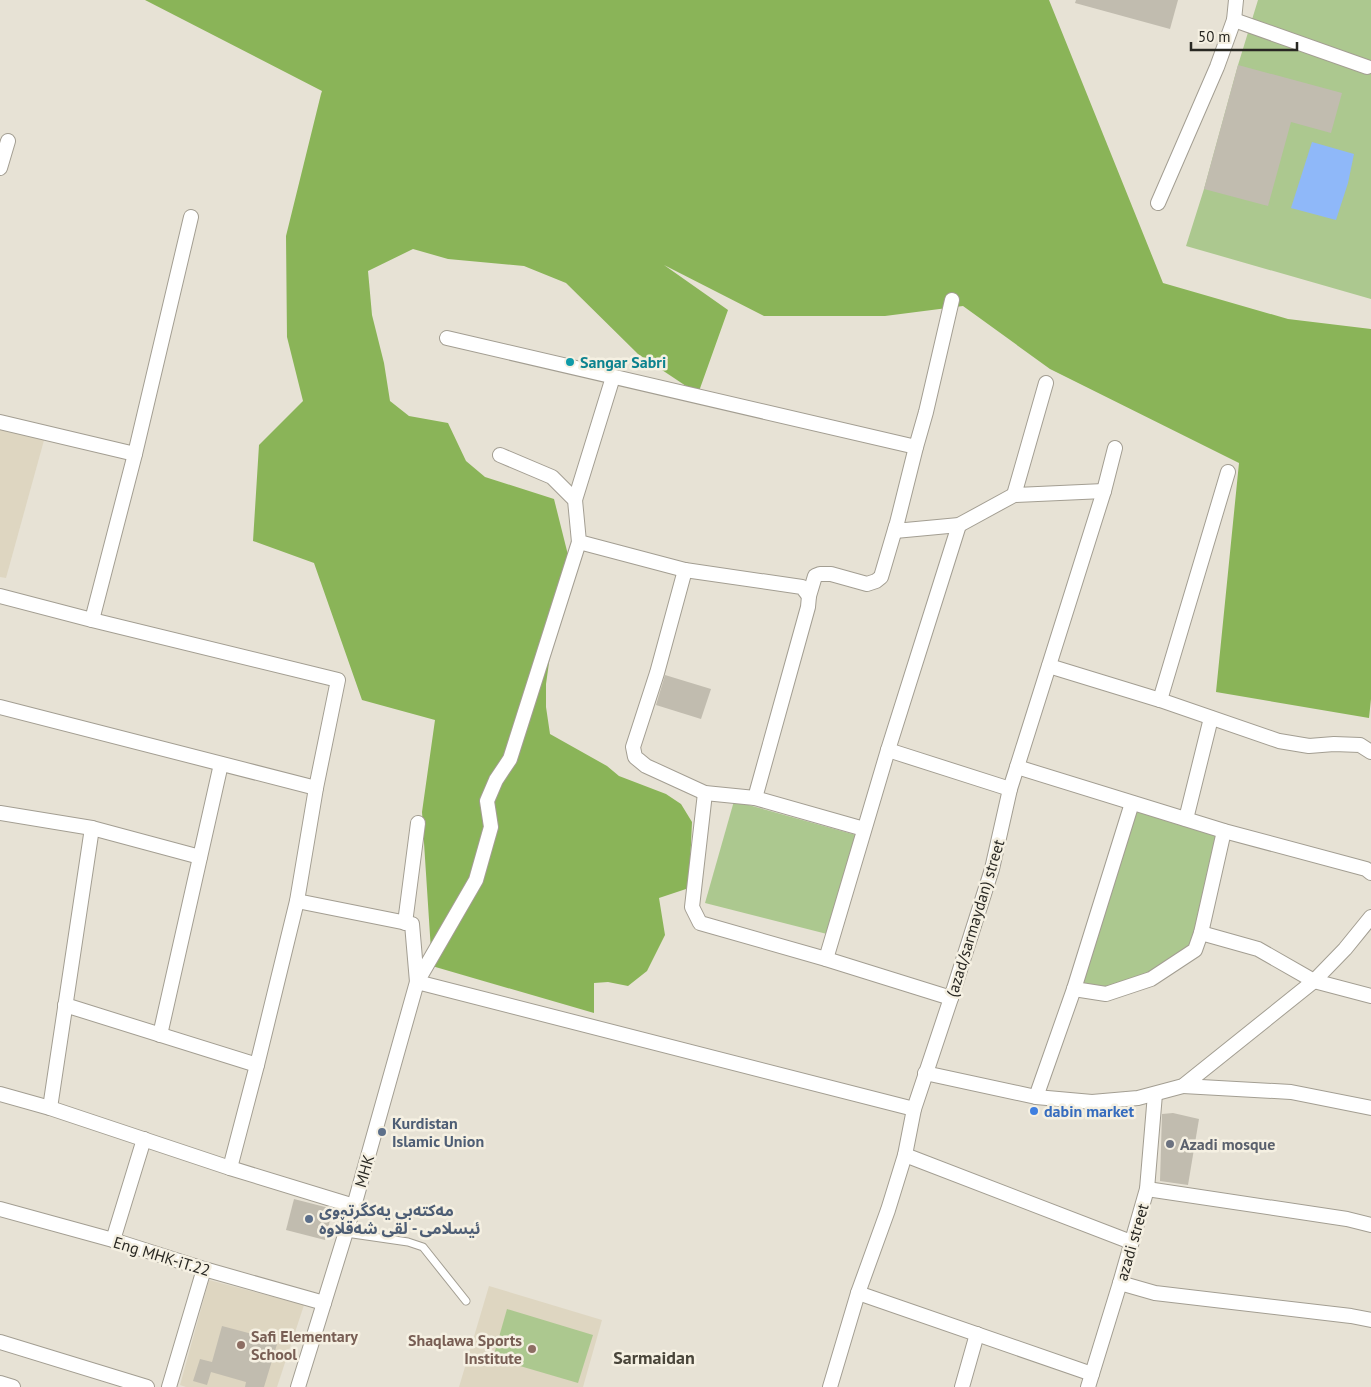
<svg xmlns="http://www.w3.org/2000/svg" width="1371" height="1387" font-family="'PT Sans','Noto Sans Arabic',sans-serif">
	<rect width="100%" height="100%" fill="#e7e2d5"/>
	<g fill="#ded6c1">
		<polygon points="0,422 46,433 6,578 0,577"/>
		<polygon points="209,1280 304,1305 277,1387 186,1387 180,1385"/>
		<polygon points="489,1286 602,1320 583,1387 459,1387"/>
	</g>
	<g fill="#acc88f">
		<polygon points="1258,0 1371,0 1371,299 1186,246 1204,189 1238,65"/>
		<polygon points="734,801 856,835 827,934 705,903"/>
		<polygon points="1132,803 1224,831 1195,950 1106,994 1074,989"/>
		<polygon points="507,1309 593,1335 578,1383 493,1358"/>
	</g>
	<polygon fill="#8ab458" points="145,0 1049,0 1163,283 1288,319 1371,329 1371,699 1369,718 1216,692 1239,463 1050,369 963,306 885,316 764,316 664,265 728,310 698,394 638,354 566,283 524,266 448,259 413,249 368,271 372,315 384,363 390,401 409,416 448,423 466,461 485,477 554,499 569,559 556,613 546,684 546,707 550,734 607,766 619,776 666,794 681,804 692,822 689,888 659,898 665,935 647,971 628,986 608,982 594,983 594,1013 432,966 422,812 435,720 362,700 314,563 253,541 259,445 303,401 287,337 286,236 321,94 322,91"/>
	<polygon fill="#8fb8f9" points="1312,142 1354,154 1348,183 1336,220 1291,208"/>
	<g fill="#c1bcaf">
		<polygon points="1076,0 1178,0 1170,29 1075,3"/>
		<polygon points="1238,65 1342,93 1331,133 1291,122 1268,206 1204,189"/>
		<polygon points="665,675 711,689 701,719 656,705"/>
		<polygon points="1173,1113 1199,1119 1188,1185 1160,1181 1162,1114"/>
		<polygon points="294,1199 333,1209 325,1240 286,1230"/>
		<polygon points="222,1326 278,1341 264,1387 245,1387 246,1382 211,1372 207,1385 193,1381 200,1359 212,1362"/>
	</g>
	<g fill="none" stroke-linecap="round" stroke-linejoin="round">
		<defs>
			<polyline id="lane" points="346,1233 408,1242 423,1247 466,1301"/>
			<g id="street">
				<polyline points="1234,20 1367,67"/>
				<polyline points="0,168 8,141"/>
				<polyline points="1158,203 1217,67 1234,20 1236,0"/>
				<polyline points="952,300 926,412 916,447 895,531 959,525 1014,495"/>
				<polyline points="447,338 916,447"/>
				<polyline points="1046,383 1014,495 1104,491"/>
				<polyline points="0,422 135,454"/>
				<polyline points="500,455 552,477 575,500 579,542 685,570 802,587 809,596"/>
				<polyline points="575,500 613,377"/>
				<polyline points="685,570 657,673 633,747 635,757 646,766 705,793 755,798 864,829"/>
				<polyline points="0,596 92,620 338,680 316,788 297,901 257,1065 230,1168"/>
				<polyline points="92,620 135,454 191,217"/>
				<polyline points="1049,666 1160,700 1279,741 1309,746 1334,744 1360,745 1371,752"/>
				<polyline points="1160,700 1228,472"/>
				<polyline points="0,707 316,788"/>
				<polyline points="888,750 1010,789"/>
				<polyline points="1017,767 1224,831 1366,869 1371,873"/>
				<polyline points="705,793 692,907 700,923 826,959 951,998"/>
				<polyline points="755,798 808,607 809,596 815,576 820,574 831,574 867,584 876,581 881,577 896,526"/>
				<polyline points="0,813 92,828 200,857"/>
				<polyline points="1186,819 1211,718"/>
				<polyline points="297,901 412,924 417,982"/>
				<polyline points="405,923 418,823"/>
				<polyline points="1201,933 1258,949 1314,981 1371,996"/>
				<polyline points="826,959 888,750 959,525"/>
				<polyline points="417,982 914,1109"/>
				<polyline points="1074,989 1106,994 1151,979 1195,950 1201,933 1224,831"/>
				<polyline points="65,1005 257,1065"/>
				<polyline points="160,1035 221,764"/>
				<polyline points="925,1073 1036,1097 1092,1102 1138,1098 1183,1086 1314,981 1345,949 1371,917"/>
				<polyline points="1183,1086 1291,1092 1371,1108"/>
				<polyline points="0,1094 50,1108 230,1168 354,1206"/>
				<polyline points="1036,1097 1074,989 1132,803"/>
				<polyline points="50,1108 92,828"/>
				<polyline points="905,1155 1131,1242"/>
				<polyline points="1147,1189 1347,1219 1371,1225"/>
				<polyline points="0,1209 113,1240 204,1269 324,1303"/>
				<polyline points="113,1240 144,1139"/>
				<polyline points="1120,1283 1155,1293 1351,1316 1371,1320"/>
				<polyline points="858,1293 1092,1374"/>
				<polyline points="0,1342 147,1387"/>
				<polyline points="0,1383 13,1387"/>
				<polyline points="169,1387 204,1269"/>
				<polyline points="298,1387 354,1206 417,982 476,880 491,827 487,801 496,780 510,759 579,542"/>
				<polyline points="830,1387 858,1293 888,1210 905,1155 914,1109 951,998 992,869 1010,789 1017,767 1104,491 1115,448"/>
				<polyline points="962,1387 977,1334"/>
				<polyline points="1088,1387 1120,1283 1147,1189 1155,1094"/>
			</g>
		</defs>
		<use href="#lane" stroke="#a39e92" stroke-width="9"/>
		<use href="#street" stroke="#a39e92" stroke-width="16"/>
		<use href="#lane" stroke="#fff" stroke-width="7"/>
		<use href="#street" stroke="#fff" stroke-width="14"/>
	</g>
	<circle fill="#0f9aa8" stroke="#f5f0e2" stroke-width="2" cx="570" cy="362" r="5"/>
	<circle fill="#3f7fe0" stroke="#f5f0e2" stroke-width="2" cx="1034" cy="1111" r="5"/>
	<g fill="#5c6f8a" stroke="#f5f0e2" stroke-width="2">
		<circle cx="382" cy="1132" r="5"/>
		<circle cx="309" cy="1219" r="5"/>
	</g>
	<circle fill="#6b7280" stroke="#f5f0e2" stroke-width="2" cx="1170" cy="1144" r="5"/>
	<g fill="#8d6e63" stroke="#f5f0e2" stroke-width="2">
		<circle cx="241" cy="1345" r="5"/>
		<circle cx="532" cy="1349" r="5"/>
	</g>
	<g text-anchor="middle" stroke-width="5" stroke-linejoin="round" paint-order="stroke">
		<g font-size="16" font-weight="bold" fill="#0d838f" stroke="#f5f0e2" text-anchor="start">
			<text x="580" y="368">Sangar Sabri</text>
		</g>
		<g font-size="16" fill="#292823" stroke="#f5f0e2">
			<text transform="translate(975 918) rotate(-73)" y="6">(azad/sarmaydan) street</text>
			<text transform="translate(364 1171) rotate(-74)" y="6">MHK</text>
			<text transform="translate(1132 1242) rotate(-74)" y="6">azadi street</text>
			<text transform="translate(162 1256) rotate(17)" y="6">Eng MHK-iT.22</text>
		</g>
		<g font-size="16" font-weight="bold" fill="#366cbe" stroke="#f5f0e2" text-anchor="start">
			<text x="1044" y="1117">dabin market</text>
		</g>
		<g font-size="16" font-weight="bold" fill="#4e5e75" stroke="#f5f0e2" text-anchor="start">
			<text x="392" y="1129">Kurdistan<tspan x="392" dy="18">Islamic Union</tspan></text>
			<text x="319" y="1216">مەکتەبی یەکگرتووی<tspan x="319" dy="18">ئیسلامی - لقی شەقڵاوە</tspan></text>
		</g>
		<g font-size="16" font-weight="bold" fill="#5b616d" stroke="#f5f0e2" text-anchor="start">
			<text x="1180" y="1150">Azadi mosque</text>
		</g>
		<g font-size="16" font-weight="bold" fill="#785e54" stroke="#f5f0e2" text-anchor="start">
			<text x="251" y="1342">Safi Elementary<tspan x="251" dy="18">School</tspan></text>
			<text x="522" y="1346" text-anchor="end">Shaqlawa Sports<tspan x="522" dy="18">Institute</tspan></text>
		</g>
		<g font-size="18" font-weight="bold" fill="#49453a" stroke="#f5f0e2">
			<text x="654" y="1364">Sarmaidan</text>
		</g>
	</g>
	<path d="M1191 42v8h106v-8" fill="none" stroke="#292823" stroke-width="2.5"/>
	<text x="1198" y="42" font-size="15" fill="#292823" stroke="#f5f0e2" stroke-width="4" paint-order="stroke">50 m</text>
</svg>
